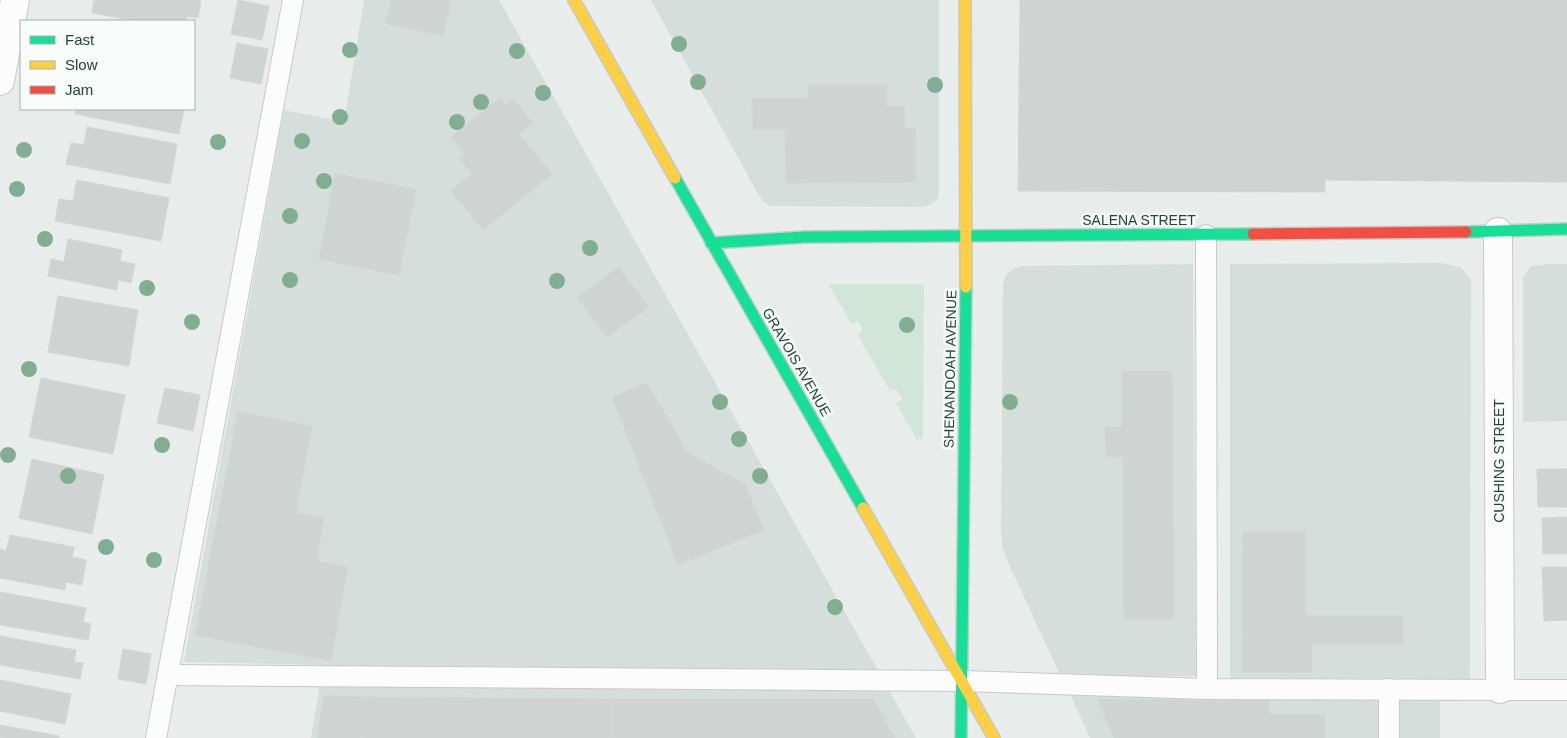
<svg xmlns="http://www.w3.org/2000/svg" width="1567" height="738" font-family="Arial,sans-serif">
	<rect width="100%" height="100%" fill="#e8edeb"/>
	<g fill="#d6dedb">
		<polygon points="364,0 499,0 916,738 311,738 323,665 184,662 284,110 344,122"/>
		<polygon points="651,0 939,0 939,191 938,199 930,205 920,207 770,206 763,201 758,194"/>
		<polygon points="1442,263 1460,267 1471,279 1470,679 1230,678 1230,264"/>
		<polygon points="1193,264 1196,676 1061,677 1006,558 1002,544 1001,530 1003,283 1007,274 1014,268 1023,266"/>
		<polygon points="1547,264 1567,264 1567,421 1523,422 1523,277 1531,266"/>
		<polygon points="1070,694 1440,699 1440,738 1090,738"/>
	</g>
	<polygon fill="#d1e6d8" points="828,284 924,284 923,437 917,440 896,403 903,399 896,389 890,391 858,335 863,330 858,321 852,324"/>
	<g fill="#cfd4d2" stroke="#d1d6d4">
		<polygon points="94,0 195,0 201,1 198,18 187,16 186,21 138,21 92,13"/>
		<polygon points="238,0 269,6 262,40 231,34"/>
		<polygon points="391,0 451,0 443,36 386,23"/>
		<polygon points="1020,0 1567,0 1567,182 1325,180 1325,192 1018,191"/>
		<polygon points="237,43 268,49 261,84 230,78"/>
		<polygon points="808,85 887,85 887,106 904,106 905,129 916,128 916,182 786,183 785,129 753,129 752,98 808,98"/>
		<polygon points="500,98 506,105 513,99 533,123 519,134 552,174 483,230 451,191 472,174 459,158 464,154 451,137"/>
		<polygon points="76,109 184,109 179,134 75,114"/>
		<polygon points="87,127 177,144 170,184 66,164 71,143 84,145"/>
		<polygon points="335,174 416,189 399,275 319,259"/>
		<polygon points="77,180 169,198 161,241 55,221 59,199 73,201"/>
		<polygon points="68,239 122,250 120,261 135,264 131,283 118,280 117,290 48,276 51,259 64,262"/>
		<polygon points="619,267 648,307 607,337 577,297"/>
		<polygon points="58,296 138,310 129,366 48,352"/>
		<polygon points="1122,371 1172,371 1174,619 1124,619 1123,457 1106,457 1105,427 1122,427"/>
		<polygon points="41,378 125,395 113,454 29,437"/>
		<polygon points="647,383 688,453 745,484 764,530 678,565 612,397"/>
		<polygon points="165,388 200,395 193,431 157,423"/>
		<polygon points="238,412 312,426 296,513 324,518 316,561 348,567 331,661 195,635"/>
		<polygon points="32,459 104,475 92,534 19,518"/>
		<polygon points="1537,469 1567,469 1567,507 1538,507"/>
		<polygon points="1567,517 1567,554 1543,554 1542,518"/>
		<polygon points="1243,532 1305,532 1305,616 1403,616 1403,644 1312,644 1312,672 1242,672"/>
		<polygon points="10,535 74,547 72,557 86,560 82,585 66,582 65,590 0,578 0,549 6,551"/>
		<polygon points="1542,567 1567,567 1567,620 1544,621"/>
		<polygon points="0,592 86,608 83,622 91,624 88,640 0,625"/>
		<polygon points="0,636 76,650 74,662 83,663 80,679 0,665"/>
		<polygon points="123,649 151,654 146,684 118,679"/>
		<polygon points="0,680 71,694 65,724 0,711"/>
		<polygon points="324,696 362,697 362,738 317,738"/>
		<polygon points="362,697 613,699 613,738 362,738"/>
		<polygon points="613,699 874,699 895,738 613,738"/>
		<polygon points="1097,699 1269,701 1269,714 1325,714 1325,738 1114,738"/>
		<polygon points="0,725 59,736 59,738 0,738"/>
	</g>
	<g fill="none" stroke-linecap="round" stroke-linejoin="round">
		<defs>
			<g id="lane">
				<polyline points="1206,235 1207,689"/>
				<polyline points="168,675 962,681 1207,689 1567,690"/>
				<polyline points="1389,689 1389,738"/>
				<polyline points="156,738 293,0"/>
			</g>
			<g id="street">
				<polyline points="0,81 15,0"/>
				<polyline points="1498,232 1500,689"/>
			</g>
			<g id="fast">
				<polyline points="675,178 863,508"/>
				<polyline points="1466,232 1567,229"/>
				<polyline points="711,243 805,237 1253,234"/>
				<polyline points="961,738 966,287"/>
			</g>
			<g id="slow">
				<polyline points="574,0 675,178"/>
				<polyline points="965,0 966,287"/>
				<polyline points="863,508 994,738"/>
			</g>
			<polyline id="jam" points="1253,234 1466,232"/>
		</defs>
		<use href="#lane" stroke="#c5cac8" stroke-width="22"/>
		<use href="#street" stroke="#c5cac8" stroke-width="30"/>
		<use href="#fast" stroke="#c3cbc8" stroke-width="14"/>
		<use href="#slow" stroke="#c3cbc8" stroke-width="14"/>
		<use href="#jam" stroke="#c3cbc8" stroke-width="14"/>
		<use href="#lane" stroke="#fcfcfc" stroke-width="20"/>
		<use href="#street" stroke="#fcfcfc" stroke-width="28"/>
		<use href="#fast" stroke="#16e098" stroke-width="11"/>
		<use href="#slow" stroke="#ffcf43" stroke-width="11"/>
		<use href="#jam" stroke="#f24e42" stroke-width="11"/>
	</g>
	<g fill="#81ae93">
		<circle cx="679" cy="44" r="8"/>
		<circle cx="350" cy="50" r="8"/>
		<circle cx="517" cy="51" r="8"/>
		<circle cx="698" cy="82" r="8"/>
		<circle cx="935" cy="85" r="8"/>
		<circle cx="543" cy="93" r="8"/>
		<circle cx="481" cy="102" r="8"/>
		<circle cx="340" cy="117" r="8"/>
		<circle cx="457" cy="122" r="8"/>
		<circle cx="302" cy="141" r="8"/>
		<circle cx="218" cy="142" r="8"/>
		<circle cx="24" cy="150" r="8"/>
		<circle cx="324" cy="181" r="8"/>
		<circle cx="17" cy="189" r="8"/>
		<circle cx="290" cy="216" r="8"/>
		<circle cx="45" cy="239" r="8"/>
		<circle cx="590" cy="248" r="8"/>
		<circle cx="290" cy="280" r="8"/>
		<circle cx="557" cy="281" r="8"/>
		<circle cx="147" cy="288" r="8"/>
		<circle cx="192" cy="322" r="8"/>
		<circle cx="907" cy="325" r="8"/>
		<circle cx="29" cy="369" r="8"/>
		<circle cx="720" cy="402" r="8"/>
		<circle cx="1010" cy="402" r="8"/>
		<circle cx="739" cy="439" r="8"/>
		<circle cx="162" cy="445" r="8"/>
		<circle cx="8" cy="455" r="8"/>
		<circle cx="68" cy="476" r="8"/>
		<circle cx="760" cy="476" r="8"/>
		<circle cx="106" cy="547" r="8"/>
		<circle cx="154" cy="560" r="8"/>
		<circle cx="835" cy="607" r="8"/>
	</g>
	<g text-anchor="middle" stroke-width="5" stroke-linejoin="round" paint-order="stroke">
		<g font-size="14" fill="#24423a" stroke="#f7fbf9">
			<text x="1139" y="225">SALENA STREET</text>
			<text transform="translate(797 362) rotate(60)" y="5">GRAVOIS AVENUE</text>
			<text transform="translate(950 369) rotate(-89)" y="5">SHENANDOAH AVENUE</text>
			<text transform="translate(1499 461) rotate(-90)" y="5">CUSHING STREET</text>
		</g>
	</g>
	<rect x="20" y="20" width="175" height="90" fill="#f7fbf9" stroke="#a3b1ad"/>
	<rect x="30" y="36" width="25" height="8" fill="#16e098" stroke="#a3b1ad"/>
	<text x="65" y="45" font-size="15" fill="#24423a">Fast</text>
	<rect x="30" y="61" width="25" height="8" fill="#ffcf43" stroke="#a3b1ad"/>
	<text x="65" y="70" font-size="15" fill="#24423a">Slow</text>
	<rect x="30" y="86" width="25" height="8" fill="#f24e42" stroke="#a3b1ad"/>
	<text x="65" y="95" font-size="15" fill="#24423a">Jam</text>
</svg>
